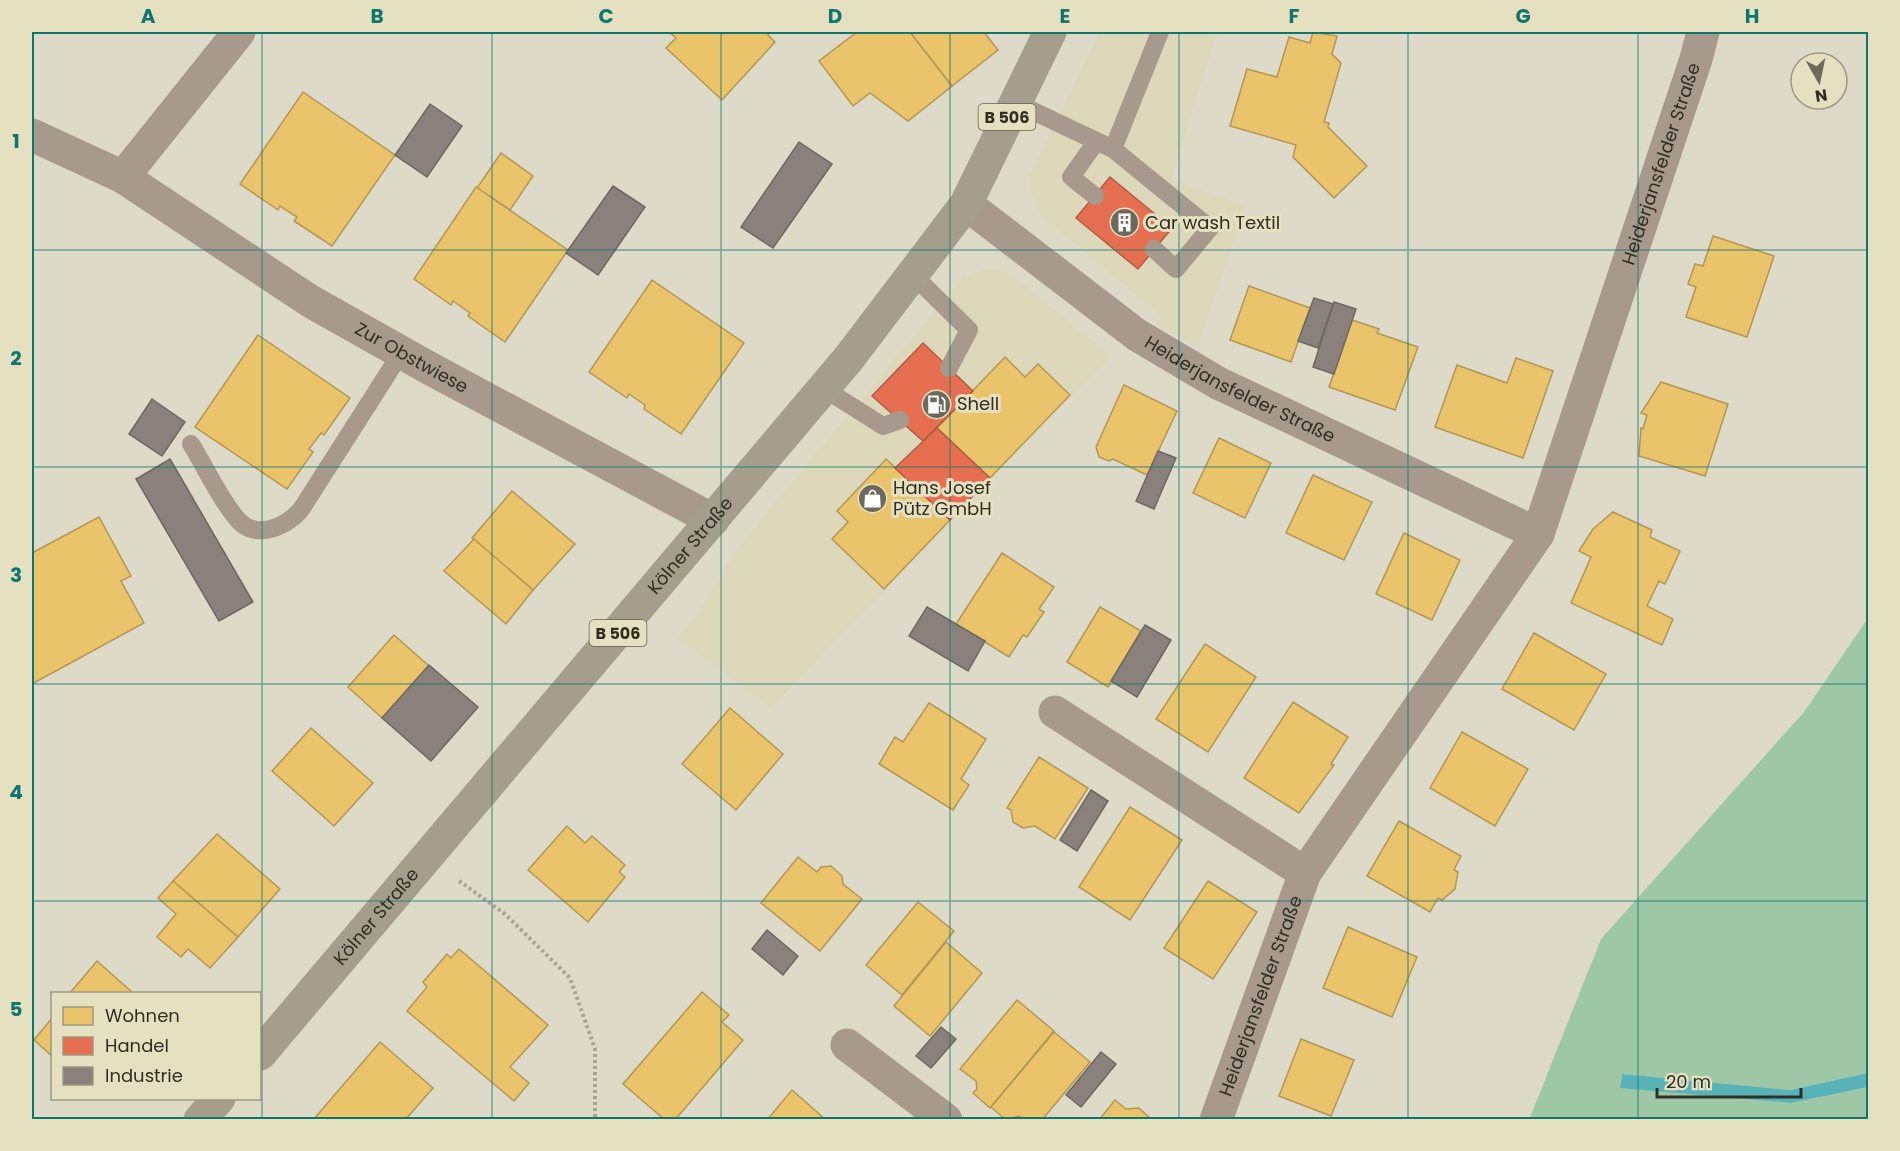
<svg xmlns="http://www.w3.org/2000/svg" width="1900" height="1151" font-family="Poppins,sans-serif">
	<rect width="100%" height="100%" fill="#dddac8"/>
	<g fill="#ded8bb">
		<polygon points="1100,32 1217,32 1171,180 1246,206 1197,348 1156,324 1162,317 1042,217 1031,191 1030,175"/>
		<polygon points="988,269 1005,272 1017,279 1111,356 771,708 677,638 697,615 734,554 766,513 963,277"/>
	</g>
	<polygon fill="#9ec8a5" points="1868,618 1868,1073 1790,1090 1622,1074 1620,1087 1791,1103 1868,1087 1868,1119 1529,1120 1601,939 1804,712"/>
	<polygon fill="#58b3b9" points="1868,1073 1868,1087 1791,1103 1620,1088 1622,1074 1790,1090"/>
	<g fill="#e9c46a" stroke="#b29754" stroke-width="1.5">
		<polygon points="669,32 771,32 768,35 775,42 722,100 666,48 676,38"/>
		<polygon points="857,32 910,32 952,86 908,121 870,93 853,106 819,61"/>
		<polygon points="910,32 984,32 998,50 952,86"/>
		<polygon points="1313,32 1337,36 1332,54 1341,63 1324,122 1329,123 1328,127 1367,166 1334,198 1293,157 1296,145 1230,126 1247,69 1277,77 1289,37 1310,43"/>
		<polygon points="303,92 395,155 332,246 294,221 297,217 280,206 278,210 240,184"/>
		<polygon points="501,153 533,176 510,210 477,188"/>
		<polygon points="476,187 568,250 505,342 468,316 470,313 453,301 451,305 414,279"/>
		<polygon points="1713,236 1774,256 1747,337 1686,317 1696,287 1688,284 1695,264 1703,266"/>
		<polygon points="652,280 744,343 681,434 644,409 645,405 629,394 627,398 589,372"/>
		<polygon points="1249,286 1310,308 1291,362 1230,340"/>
		<polygon points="1352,320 1379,329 1377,333 1418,347 1395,410 1329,387"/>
		<polygon points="258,335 350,398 324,435 321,433 309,449 313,452 287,489 195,427"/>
		<polygon points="1005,357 1025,377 1038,364 1070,395 990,478 937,428"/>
		<polygon points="1516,358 1553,371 1523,458 1435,427 1457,365 1507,383"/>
		<polygon points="1661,382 1728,404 1705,476 1639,456 1641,428 1643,429 1647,415 1641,413"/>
		<polygon points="1124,385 1177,411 1147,475 1113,459 1109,461 1099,457 1096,447"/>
		<polygon points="1219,438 1271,463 1245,518 1193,493"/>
		<polygon points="886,459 950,520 884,589 832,539 848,522 837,511"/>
		<polygon points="1313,475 1372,502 1344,560 1286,533"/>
		<polygon points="512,491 575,544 533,590 472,538"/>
		<polygon points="1613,512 1652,530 1650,537 1680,551 1665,584 1659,581 1647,606 1673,619 1662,645 1571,603 1591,557 1579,551 1593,529"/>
		<polygon points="99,517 131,576 121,581 144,623 32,684 32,553"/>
		<polygon points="1404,533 1460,560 1432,620 1376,594"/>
		<polygon points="474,539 533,590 506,624 444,571"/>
		<polygon points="1002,553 1054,587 1039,609 1044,612 1027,637 1023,635 1009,657 956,624"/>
		<polygon points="1100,607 1141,631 1108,687 1067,662"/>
		<polygon points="1534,633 1606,674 1574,730 1502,689"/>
		<polygon points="394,635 429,666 382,718 348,687"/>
		<polygon points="1205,644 1256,677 1208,752 1156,719"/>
		<polygon points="1293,702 1348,737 1331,764 1334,765 1299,813 1244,778"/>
		<polygon points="929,703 986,739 961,779 969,785 953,810 879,764 895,737 903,742"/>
		<polygon points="730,708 783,754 736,810 682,764"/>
		<polygon points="311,728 373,783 334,826 272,771"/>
		<polygon points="1462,732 1528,769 1495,826 1430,788"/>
		<polygon points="1039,757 1088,788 1055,839 1035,826 1023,828 1013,822 1011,810 1007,808"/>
		<polygon points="1130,807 1182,840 1130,920 1079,887"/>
		<polygon points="1399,821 1461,856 1454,870 1458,872 1455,889 1442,900 1438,898 1430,912 1367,876"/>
		<polygon points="567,826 585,843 592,836 625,865 619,872 625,877 588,922 528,870"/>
		<polygon points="217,834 280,889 238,937 173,881"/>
		<polygon points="798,857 817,872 821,867 831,866 842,876 843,884 862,899 820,951 761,903"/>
		<polygon points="173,881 238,937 210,968 188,949 181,957 157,937 176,914 158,898"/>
		<polygon points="1208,881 1257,912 1213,979 1164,948"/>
		<polygon points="918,902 954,931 902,995 866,965"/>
		<polygon points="1348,927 1417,957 1392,1017 1323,988"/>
		<polygon points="946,942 982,973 930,1036 894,1006"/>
		<polygon points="459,949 548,1025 510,1067 529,1083 514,1101 407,1011 427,987 423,982 447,954 451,958"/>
		<polygon points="97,961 134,994 69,994"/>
		<polygon points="702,992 729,1015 722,1022 743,1040 675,1120 665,1120 623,1084"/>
		<polygon points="1017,1000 1054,1031 990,1108 973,1093 977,1089 976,1081 960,1069"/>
		<polygon points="52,1018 52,1056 34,1040"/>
		<polygon points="1054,1032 1090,1062 1042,1120 1024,1120 1019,1116 1006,1120 991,1107"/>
		<polygon points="1301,1039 1354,1060 1331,1116 1279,1096"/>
		<polygon points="380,1042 433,1088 405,1120 313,1120"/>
		<polygon points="792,1090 826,1120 767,1120"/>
		<polygon points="1115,1100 1126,1109 1139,1108 1152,1120 1099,1120"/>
	</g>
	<g fill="#e76f51" stroke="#b05c43" stroke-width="1.5">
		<polygon points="1110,177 1172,228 1138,269 1076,218"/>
		<polygon points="923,343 973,391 923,441 872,396"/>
		<polygon points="937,428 990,478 950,520 895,468"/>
	</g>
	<g fill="#8a817c" stroke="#6f6861" stroke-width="1.5">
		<polygon points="430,104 462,126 427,177 395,155"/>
		<polygon points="799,142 832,164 773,248 741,227"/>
		<polygon points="613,186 645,207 598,275 566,253"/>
		<polygon points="1314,298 1333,304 1318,348 1298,341"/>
		<polygon points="1334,302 1356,309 1334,374 1313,367"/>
		<polygon points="152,399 185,422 162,456 129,434"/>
		<polygon points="1158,451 1176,458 1154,509 1136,501"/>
		<polygon points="170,459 253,602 219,621 136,479"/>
		<polygon points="927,607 985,641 968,671 909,636"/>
		<polygon points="1145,625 1171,640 1137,697 1111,681"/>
		<polygon points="429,665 478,707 431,761 382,718"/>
		<polygon points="1091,790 1108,801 1077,851 1060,840"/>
		<polygon points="767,930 798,956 783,975 752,949"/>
		<polygon points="941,1027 956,1039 931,1068 916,1056"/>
		<polygon points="1101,1052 1116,1064 1081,1107 1066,1095"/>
	</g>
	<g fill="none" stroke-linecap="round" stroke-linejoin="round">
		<polyline stroke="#aaa395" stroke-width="4" stroke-dasharray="3 3" stroke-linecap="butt" points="459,881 505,914 570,978 595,1049 595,1120"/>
		<g stroke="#a79a8c" stroke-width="18">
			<polyline points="1014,102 1113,149 1210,228 1176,269 1154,249"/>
			<polyline points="1113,149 1160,32"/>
			<polyline points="1095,196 1071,177 1096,142"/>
			<polyline points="912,274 969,330 949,368"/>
			<polyline points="823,388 883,426 900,420"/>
			<path d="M191 444C206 468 219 498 238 520 256 541 289 526 302 508L401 353"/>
		</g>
		<g stroke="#a79a8c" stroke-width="33">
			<path id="s1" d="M32 135 123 177 310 301 429 368 713 520"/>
			<polyline points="123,177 239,32"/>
			<path id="s2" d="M966 204 1137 335 1218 383 1538 534"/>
			<polyline points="1055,712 1305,873"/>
			<polyline points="847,1045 946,1120"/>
			<path id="s3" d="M1216 1120 1305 873 1538 534 1696 59 1703 32"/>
		</g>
		<g stroke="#a69e8c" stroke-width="33">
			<path id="s4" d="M260 1054 849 358 966 204 1050 32"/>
			<polyline points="200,1120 219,1098"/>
		</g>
	</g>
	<path fill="none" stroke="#0f766e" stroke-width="1.5" stroke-opacity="0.55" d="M262 32V1120M492 32V1120M721 32V1120M950 32V1120M1179 32V1120M1408 32V1120M1638 32V1120M32 250H1868M32 467H1868M32 684H1868M32 901H1868"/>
	<defs>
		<symbol id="building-disc" viewBox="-11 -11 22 22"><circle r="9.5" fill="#6d6a5c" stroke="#e5e0c0"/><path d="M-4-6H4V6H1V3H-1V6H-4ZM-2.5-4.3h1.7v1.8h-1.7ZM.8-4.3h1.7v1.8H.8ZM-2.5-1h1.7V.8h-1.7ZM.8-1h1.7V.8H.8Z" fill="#fff"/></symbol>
		<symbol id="fuel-disc" viewBox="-11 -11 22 22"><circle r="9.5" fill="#6d6a5c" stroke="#e5e0c0"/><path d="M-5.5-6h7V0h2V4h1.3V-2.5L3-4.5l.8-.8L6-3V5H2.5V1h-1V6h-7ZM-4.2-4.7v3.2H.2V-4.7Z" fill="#fff"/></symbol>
		<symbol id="shop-disc" viewBox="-11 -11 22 22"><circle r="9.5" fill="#6d6a5c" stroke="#e5e0c0"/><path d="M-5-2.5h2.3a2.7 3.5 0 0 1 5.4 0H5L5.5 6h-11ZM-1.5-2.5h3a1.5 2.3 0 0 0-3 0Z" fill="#fff"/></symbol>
	</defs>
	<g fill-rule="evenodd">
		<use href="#building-disc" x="1108" y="206" width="33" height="33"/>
		<use href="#fuel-disc" x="920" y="388" width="33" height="33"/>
		<use href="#shop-disc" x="856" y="482" width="33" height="33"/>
	</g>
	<g text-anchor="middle" stroke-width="6" stroke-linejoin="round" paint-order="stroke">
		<g fill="#e5e0c0" stroke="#666351" stroke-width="1.5">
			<rect x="978.5" y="104" width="57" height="26" rx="4.5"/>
			<rect x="589.5" y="620" width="57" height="26" rx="4.5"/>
		</g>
		<g font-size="16" font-weight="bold" fill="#302e22">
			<text x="1007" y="123">B 506</text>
			<text x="618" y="639">B 506</text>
		</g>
		<g font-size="18" fill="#302e22" stroke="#e5e0c0">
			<text dy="6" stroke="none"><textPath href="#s3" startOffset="1064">Heiderjansfelder Straße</textPath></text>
			<text dy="6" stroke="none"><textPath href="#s1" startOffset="441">Zur Obstwiese</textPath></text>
			<text dy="6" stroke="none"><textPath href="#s2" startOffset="332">Heiderjansfelder Straße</textPath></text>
			<text dy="6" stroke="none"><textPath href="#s4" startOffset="666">Kölner Straße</textPath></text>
			<text dy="6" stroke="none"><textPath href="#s4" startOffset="180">Kölner Straße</textPath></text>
			<text dy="6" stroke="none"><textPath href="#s3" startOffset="132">Heiderjansfelder Straße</textPath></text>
		</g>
		<g font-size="18" fill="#302e22" stroke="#e5e0c0" text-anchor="start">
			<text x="1145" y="229">Car wash Textil</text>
			<text x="957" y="410">Shell</text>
			<text x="893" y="494">Hans Josef<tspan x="893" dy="21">Pütz GmbH</tspan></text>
		</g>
	</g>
	<rect width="1900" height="1151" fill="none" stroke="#e5e0c0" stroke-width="66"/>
	<rect x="51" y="992" width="210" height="108" fill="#e5e0c0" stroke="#9d9981" stroke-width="1.5"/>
	<rect x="63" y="1007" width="30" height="18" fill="#e9c46a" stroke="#9d9981" stroke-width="1.5"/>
	<text x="105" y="1022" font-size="18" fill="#302e22">Wohnen</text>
	<rect x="63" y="1037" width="30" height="18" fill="#e76f51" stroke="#9d9981" stroke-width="1.5"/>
	<text x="105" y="1052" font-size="18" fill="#302e22">Handel</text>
	<rect x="63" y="1067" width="30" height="18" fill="#8a817c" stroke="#9d9981" stroke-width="1.5"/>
	<text x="105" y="1082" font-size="18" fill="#302e22">Industrie</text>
	<g transform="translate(1819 81) rotate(171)"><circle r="28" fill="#e5e0c0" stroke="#9d9981" stroke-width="1.5"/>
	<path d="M0-4.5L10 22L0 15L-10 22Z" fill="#6d6a5c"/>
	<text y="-9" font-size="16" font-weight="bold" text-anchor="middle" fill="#302e22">N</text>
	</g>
	<path d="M1657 1088v9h144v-9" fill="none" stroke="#302e22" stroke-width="3"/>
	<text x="1666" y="1088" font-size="18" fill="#302e22" stroke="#e5e0c0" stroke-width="4.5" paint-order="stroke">20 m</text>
	<rect x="33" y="33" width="1834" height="1085" fill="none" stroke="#0f766e" stroke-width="2"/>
	<g font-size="20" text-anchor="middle" font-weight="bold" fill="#0f766e">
		<text x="148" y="23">A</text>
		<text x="377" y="23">B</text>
		<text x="606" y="23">C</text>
		<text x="835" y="23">D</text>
		<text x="1065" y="23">E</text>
		<text x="1294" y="23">F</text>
		<text x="1523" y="23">G</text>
		<text x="1752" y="23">H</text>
		<text x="16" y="148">1</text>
		<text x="16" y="365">2</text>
		<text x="16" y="582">3</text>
		<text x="16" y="799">4</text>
		<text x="16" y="1016">5</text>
	</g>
</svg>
